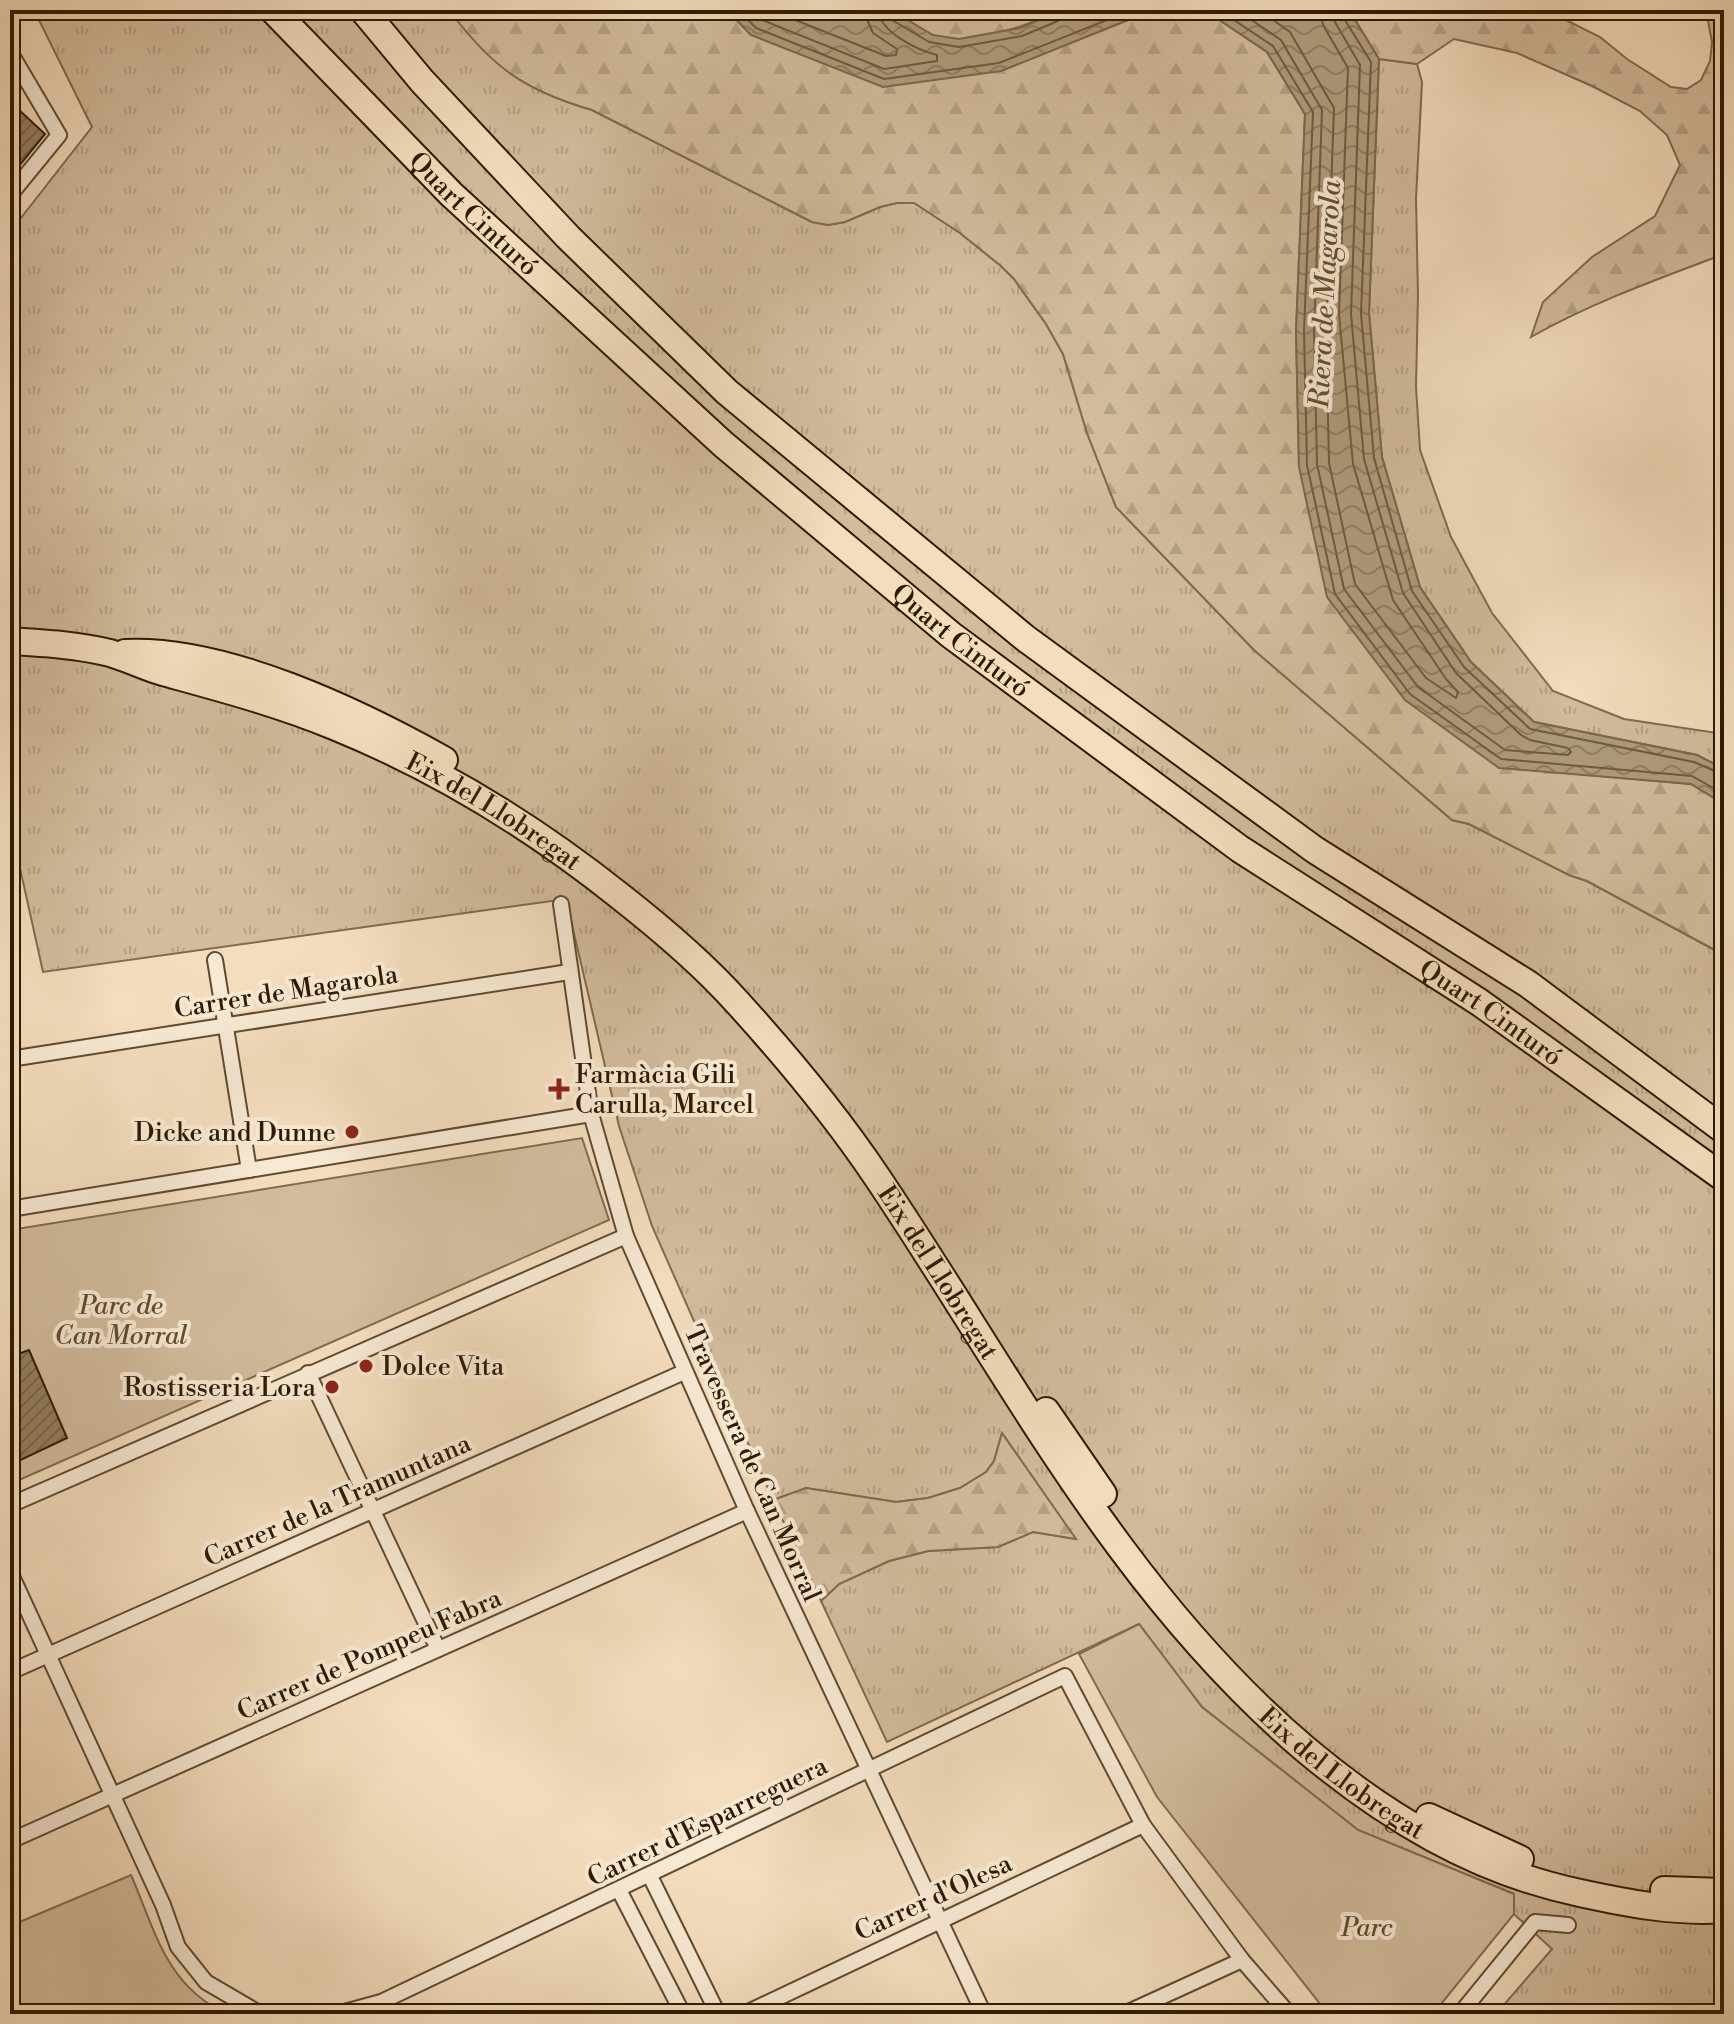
<svg xmlns="http://www.w3.org/2000/svg" width="1734" height="2024" font-family="'Libre Bodoni',serif">
	<defs>
		<pattern id="grass-tufts" width="24" height="20" patternUnits="userSpaceOnUse" patternTransform="scale(2)"><rect width="24" height="20" fill="#d2bc9d"/><path d="M3 7l-1-3M5 7V3M7 7l1-3M15 17l-1-3M17 17v-4M19 17l1-3" fill="none" stroke="#b5a185"/></pattern>
		<pattern id="forest-firs" width="22" height="20" patternUnits="userSpaceOnUse" patternTransform="scale(2)"><rect width="22" height="20" fill="#d2bc9d"/><path d="M5 1l3.5 6h-7zM16 11l3.5 6h-7z" fill="#b5a185"/></pattern>
		<pattern id="water-waves" width="16" height="10" patternUnits="userSpaceOnUse" patternTransform="scale(2)"><rect width="16" height="10" fill="#b09b7d"/><path d="M0 5q4-4 8 0t8 0" fill="none" stroke="#907e64"/></pattern>
		<pattern id="building-hatch" width="6" height="6" patternUnits="userSpaceOnUse" patternTransform="scale(2)"><rect width="6" height="6" fill="#947f62"/><path d="M-1 1l2-2M0 6l6-6M5 7l2-2" fill="none" stroke="#79674e"/></pattern>
	</defs>
	<rect width="100%" height="100%" fill="#f3ddbd"/>
	<filter id="stains"><feTurbulence type="fractalNoise" baseFrequency=".0025" numOctaves="4"/><feColorMatrix values="0 0 0 0 .2 0 0 0 0 .09 0 0 0 0 .02 0 0 0 .5 -.17"/></filter>
	<radialGradient id="worn" r=".72"><stop offset=".6" stop-color="#630" stop-opacity="0"/><stop offset="1" stop-color="#630" stop-opacity=".3"/></radialGradient>
	<g fill="url(#grass-tufts)" stroke="#806b4e" stroke-width="2">
		<path d="M34 10H449C492 66 524 90 592 110L812 222 828 225 845 222 880 207 897 203H915L960 233 1001 266 1014 279 1046 324 1063 354 1087 433 1116 507 1254 650 1452 820 1469 824 1569 875 1587 881 1724 955V1933L1715 1934 1724 1962V2014H1496L1552 1949 1514 1914V1894L1358 1830 1202 1707 1139 1624 887 1742 821 1601 839 1584 889 1561 928 1551 998 1547 1033 1532 1075 1539 1002 1433 994 1461 986 1472 960 1488 928 1498 896 1502 806 1488 773 1500 652 1226 619 1126 566 899 43 972 10 823V232L92 127Z"/>
		<polygon points="1379,59 1417,64 1422,82 1416,199 1418,295 1416,387 1420,450 1451,537 1492,613 1553,691 1624,719 1724,734 1724,769 1697,755 1534,722 1471,662 1420,587 1382,457 1369,313"/>
	</g>
	<g fill="url(#forest-firs)" stroke="#806b4e" stroke-width="2">
		<path d="M449 10H727L751 35 1001 71 1138 16 1206 11 1267 52 1305 114 1296 331 1299 467 1499 767 1691 784 1724 804V955L1587 881 1569 875 1469 824 1452 820 1254 650 1116 507 1087 433 1063 354 1046 324 1014 279 1001 266 960 233 914 203H897L880 207 845 222 828 225 812 222 592 110C523 90 492 67 449 10Z"/>
		<path d="M891 10H1063C1029 24 971 48 934 36 919 30 904 18 891 10Z"/>
		<path d="M1349 10H1546L1600 37 1627 59 1671 87 1687 89 1701 80 1710 61 1712 42 1706 10H1724V254C1658 279 1593 302 1531 337L1543 302 1592 257 1655 216 1680 165 1667 135 1640 111 1592 86 1517 53 1454 39 1417 64 1379 59Z"/>
		<polygon points="1002,1433 1076,1539 1033,1532 998,1547 928,1551 889,1561 839,1584 821,1601 773,1500 806,1488 896,1502 928,1498 960,1488 986,1472 994,1461"/>
	</g>
	<g fill="#d2bc9d" stroke="#806b4e" stroke-width="2">
		<polygon points="582,1138 609,1220 10,1484 10,1230"/>
		<polygon points="1139,1624 1202,1707 1358,1830 1514,1894 1514,1914 1433,2014 1328,2014 1157,1797 1079,1654"/>
		<path d="M131 1875C155 1930 166 1986 227 2014H10V1926Z"/>
	</g>
	<polygon fill="url(#water-waves)" stroke="#7c674b" stroke-width="2" points="727,10 891,10 933,35 959,39 1020,28 1063,10 1349,10 1379,59 1369,313 1382,457 1420,587 1471,662 1534,722 1697,755 1724,769 1724,804 1691,784 1499,768 1405,700 1327,597 1299,467 1296,331 1305,114 1267,52 1206,11 1138,16 1001,71 883,87 751,35"/>
	<g fill="none" stroke-linecap="round" stroke-linejoin="round">
		<g stroke="#6f5a3e" stroke-width="2">
			<polyline points="738,10 756,28 884,79 999,63 1132,10"/>
			<path d="M752 10 762 20 884 69 937 61V55C917 50 880 32 878 10"/>
			<polyline points="770,10 886,56 896,55 897,49 873,33 868,22 866,10"/>
			<polyline points="888,10 892,20 929,42 959,47 1022,36 1058,21 1062,10"/>
			<polyline points="1219,10 1273,46 1313,112 1304,331 1307,465 1335,594 1410,694 1501,759 1692,776 1724,794"/>
			<polyline points="1237,10 1281,40 1322,110 1314,331 1317,464 1344,589 1418,687 1505,750 1568,755 1571,752 1568,748 1530,740 1521,735 1456,673 1403,593 1364,459 1351,314 1360,65 1335,22 1332,10"/>
			<polyline points="1259,10 1290,32 1334,108 1326,331 1329,463 1355,584 1426,678 1456,698 1458,692 1446,679 1393,600 1353,464 1339,314 1348,68 1323,25 1320,10"/>
			<polyline points="1342,10 1343,17 1371,62 1361,314 1374,458 1412,591 1464,667 1530,729 1694,762 1724,775"/>
		</g>
	</g>
	<g fill="url(#building-hatch)" stroke="#2e1a00" stroke-width="2">
		<polygon points="18,109 45,134 10,177 10,118"/>
		<polygon points="29,1350 67,1438 10,1465 10,1357"/>
	</g>
	<g fill="none" stroke-linecap="round" stroke-linejoin="round">
		<defs>
			<g id="street">
				<polyline points="10,52 59,135 10,195"/>
				<polyline points="561,904 591,1114 626,1236 747,1511 984,2014"/>
				<polyline points="215,960 249,1170"/>
				<polyline points="10,1059 569,972"/>
				<polyline points="10,1209 591,1114"/>
				<polyline points="308,1373 438,1649"/>
				<polyline points="10,1505 626,1236"/>
				<polyline points="10,1572 163,1905 178,1947 206,1982 259,2013 268,2014"/>
				<polyline points="10,1672 684,1372"/>
				<polyline points="10,1841 747,1511"/>
				<polyline points="650,1876 718,2014"/>
				<polyline points="619,1890 683,2014"/>
				<polyline points="337,2014 381,2002 1065,1676 1143,1825 1242,1960 1289,2014"/>
				<polyline points="744,2014 1143,1825"/>
				<polyline points="1124,2014 1242,1960"/>
				<polyline points="1460,2014 1535,1922 1568,1925"/>
			</g>
			<g id="highway">
				<path id="s1" d="M273 10 451 194 723 444 951 635 1240 849 1479 1002 1724 1178"/>
				<polyline points="363,10 422,81 568,237 727,392 1025,638 1315,850 1528,984 1724,1130"/>
				<path id="s2" d="M10 641C43 643 78 645 110 653 128 658 145 667 163 672 221 688 278 703 334 726 440 769 532 826 621 897 663 930 702 963 737 1002 787 1057 836 1116 877 1177 1011 1376 1119 1591 1305 1749 1386 1817 1475 1871 1580 1893 1626 1903 1677 1913 1724 1909"/>
				<path d="M125 653C225 648 358 712 444 760"/>
				<polyline points="1046,1411 1103,1494"/>
				<polyline points="1429,1817 1520,1859"/>
				<polyline points="1664,1890 1724,1892"/>
			</g>
		</defs>
		<use href="#street" stroke="#5f4b2f" stroke-width="18"/>
		<use href="#highway" stroke="#2e1a00" stroke-width="30"/>
		<use href="#street" stroke="#f7e9d4" stroke-width="14"/>
		<use href="#highway" stroke="#f3ddbd" stroke-width="26"/>
	</g>
	<g fill="#8f2418" stroke="#f7e9d4" stroke-width="3">
		<path d="M555 1077h8v8h8v8h-8v8h-8v-8h-8v-8h8z"/>
		<circle cx="352" cy="1132" r="8"/>
		<circle cx="366" cy="1366" r="8"/>
		<circle cx="332" cy="1387" r="8"/>
	</g>
	<g text-anchor="middle" stroke-width="8" stroke-linejoin="round" paint-order="stroke">
		<g font-size="26" fill="#2e1a00" stroke="#f7e9d4">
			<text dy="9" stroke="none"><textPath href="#s1" startOffset="286">Quart Cinturó</textPath></text>
			<text dy="9" stroke="none"><textPath href="#s1" startOffset="934">Quart Cinturó</textPath></text>
			<text dy="9" stroke="none"><textPath href="#s2" startOffset="518">Eix del Llobregat</textPath></text>
			<text transform="translate(286 991) rotate(-9)" y="9">Carrer de Magarola</text>
			<text dy="9" stroke="none"><textPath href="#s1" startOffset="1582">Quart Cinturó</textPath></text>
			<text dy="9" stroke="none"><textPath href="#s2" startOffset="1166">Eix del Llobregat</textPath></text>
			<text transform="translate(753 1463) rotate(66)" y="9">Travessera de Can Morral</text>
			<text transform="translate(337 1500) rotate(-24)" y="9">Carrer de la Tramuntana</text>
			<text transform="translate(369 1654) rotate(-24)" y="9">Carrer de Pompeu Fabra</text>
			<text dy="9" stroke="none"><textPath href="#s2" startOffset="1814">Eix del Llobregat</textPath></text>
			<text transform="translate(707 1821) rotate(-26)" y="9">Carrer d'Esparreguera</text>
			<text transform="translate(933 1897) rotate(-25)" y="9">Carrer d'Olesa</text>
		</g>
		<g font-size="26" fill="#2e1a00" stroke="#f7e9d4" text-anchor="start">
			<text x="575" y="1083">Farmàcia Gili<tspan x="575" dy="30">Carulla, Marcel</tspan></text>
			<text x="336" y="1141" text-anchor="end">Dicke and Dunne</text>
			<text x="382" y="1375">Dolce Vita</text>
			<text x="316" y="1396" text-anchor="end">Rostisseria Lora</text>
		</g>
		<g font-size="26" font-style="italic" fill="#5f4b2f" stroke="#f7e9d4">
			<text x="121" y="1314">Parc de<tspan x="121" dy="30">Can Morral</tspan></text>
			<text x="1367" y="1936">Parc</text>
		</g>
		<g font-size="28" font-style="italic" fill="#624e32" stroke="#f7e9d4">
			<text transform="translate(1324 294) rotate(-87)" y="10">Riera de Magarola</text>
		</g>
	</g>
	<rect width="1734" height="2024" fill="none" stroke="#f3ddbd" stroke-width="40"/>
	<rect x="12" y="12" width="1710" height="2000" fill="none" stroke="#2e1a00" stroke-width="4"/>
	<rect x="20" y="20" width="1694" height="1984" fill="none" stroke="#2e1a00" stroke-width="2"/>
	<rect width="100%" height="100%" filter="url(#stains)"/>
	<rect width="100%" height="100%" fill="url(#worn)"/>
</svg>
